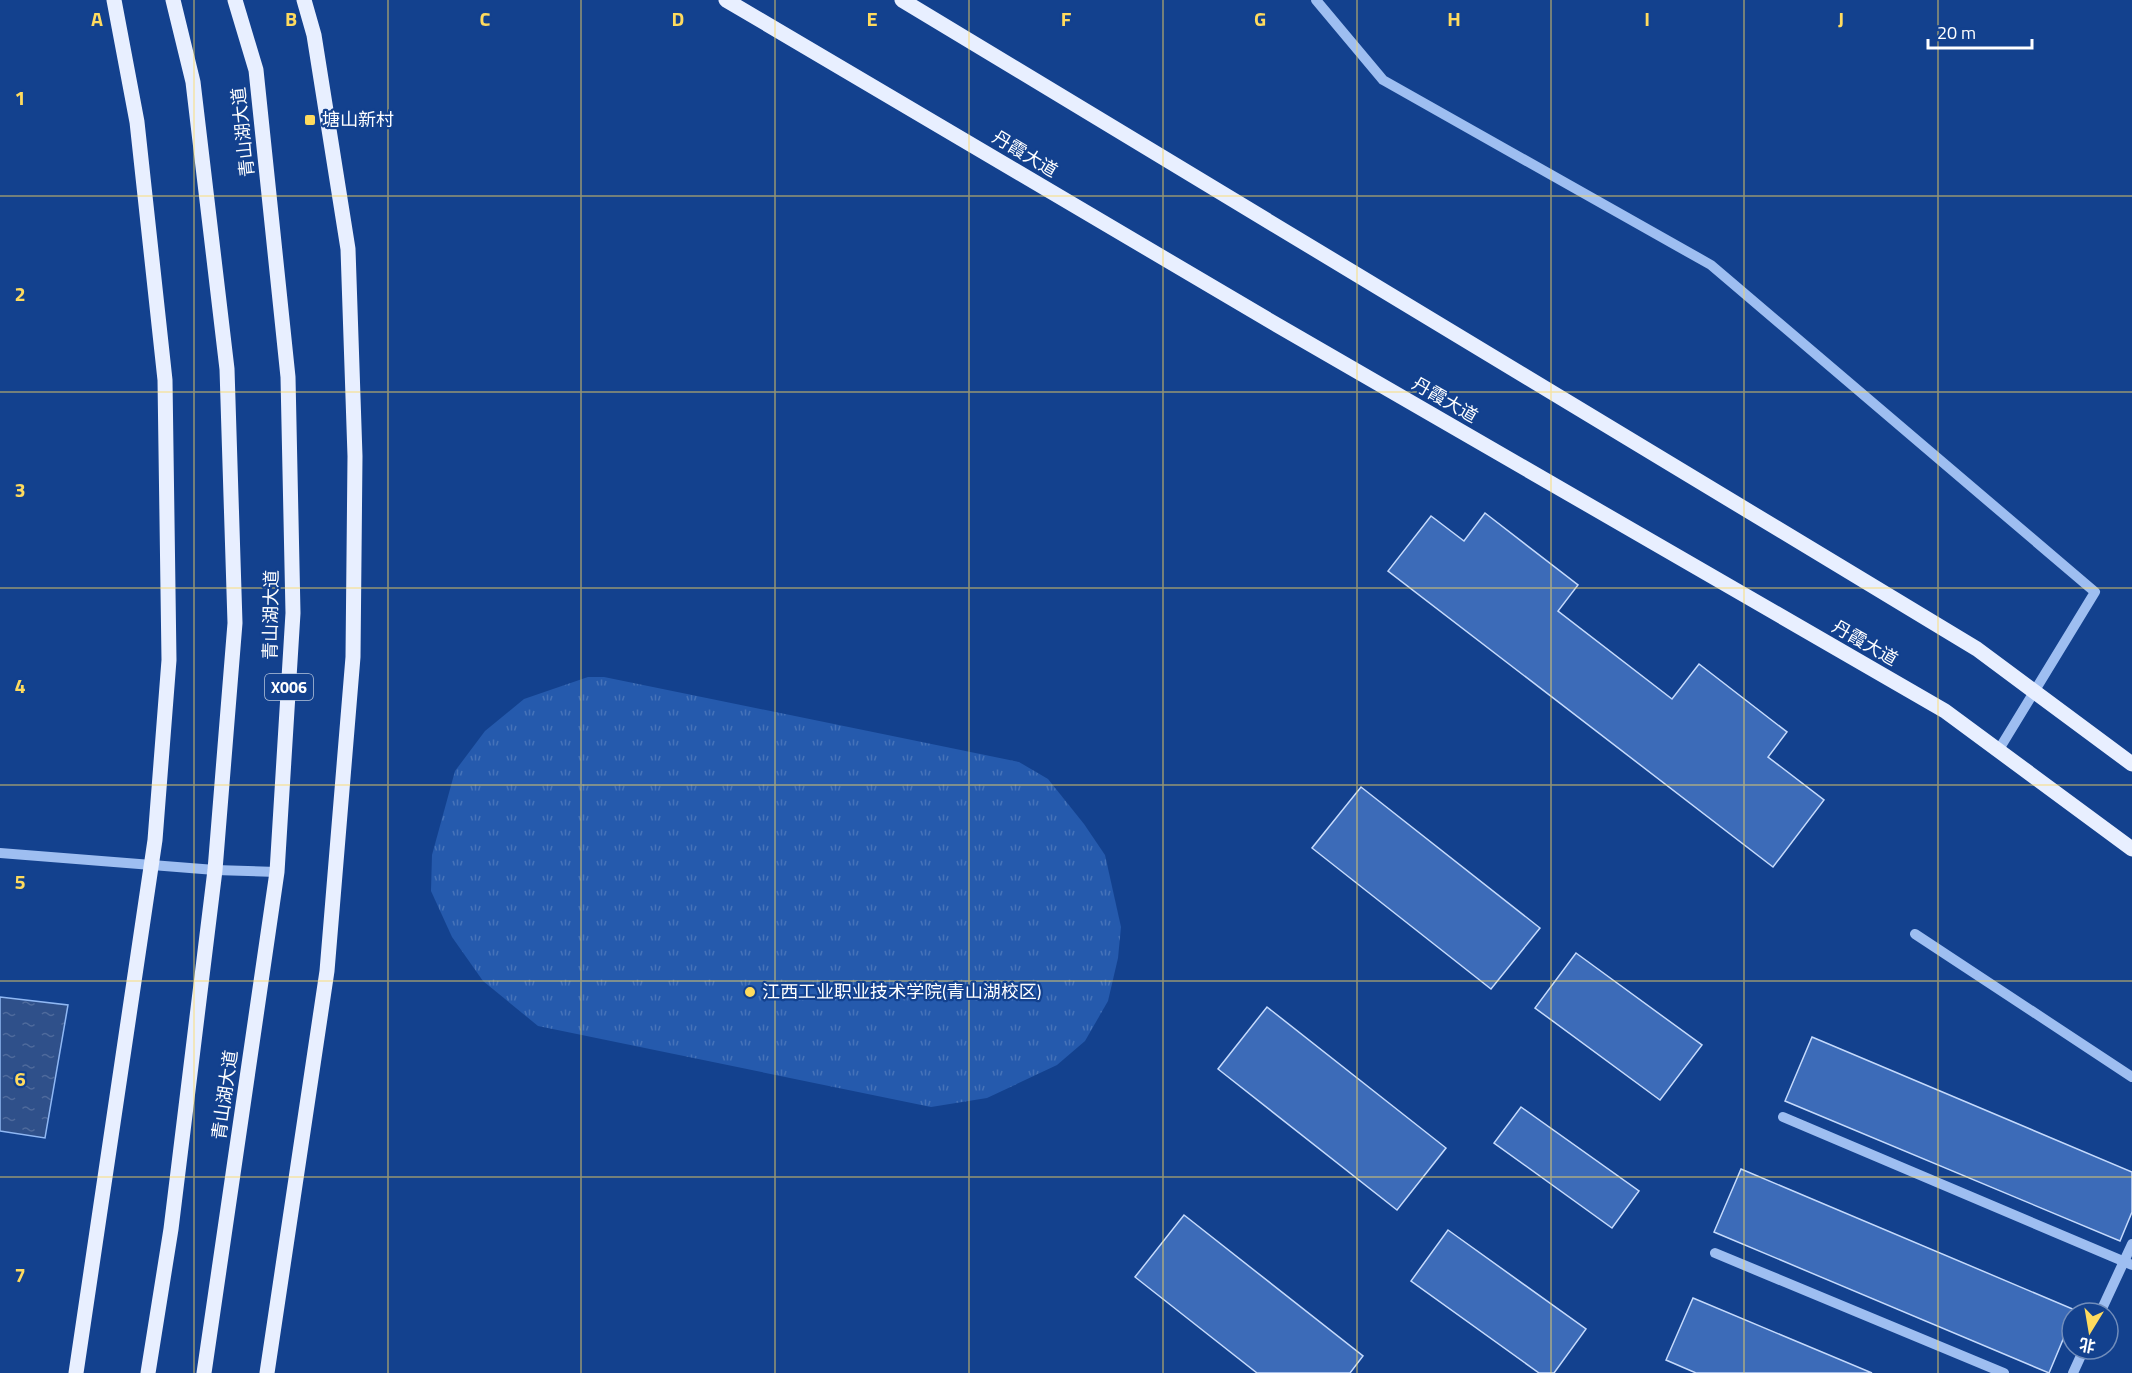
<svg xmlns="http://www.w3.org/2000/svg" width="2132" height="1373" font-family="'Titillium Web','Noto Sans SC',sans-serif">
	<defs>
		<pattern id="grass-tufts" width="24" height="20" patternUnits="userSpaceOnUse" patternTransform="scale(1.5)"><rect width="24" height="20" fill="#255aad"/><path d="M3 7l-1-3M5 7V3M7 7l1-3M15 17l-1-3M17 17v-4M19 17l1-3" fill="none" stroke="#4673b9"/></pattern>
		<pattern id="water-ripples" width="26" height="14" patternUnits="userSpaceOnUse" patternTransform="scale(1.5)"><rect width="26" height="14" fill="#2f508a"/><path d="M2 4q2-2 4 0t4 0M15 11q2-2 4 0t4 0" fill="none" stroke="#4e6a9c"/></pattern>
	</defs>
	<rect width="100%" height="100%" fill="#13418e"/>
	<polygon fill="url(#grass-tufts)" points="588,677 604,677 1019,762 1048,779 1084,824 1105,855 1121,927 1118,958 1108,1001 1085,1041 1057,1065 987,1098 931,1107 538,1026 483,981 452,937 431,891 432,855 455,771 485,731 524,699"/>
	<polygon fill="url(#water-ripples)" stroke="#90b8f4" stroke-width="1.5" points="0,997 68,1005 45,1138 0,1131"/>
	<g fill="#3c6bb8" stroke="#c5dafc" stroke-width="1.5">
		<polygon points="1485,513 1578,585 1558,611 1672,699 1699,664 1787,732 1768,757 1824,800 1773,867 1388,571 1431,516 1464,541"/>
		<polygon points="1361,787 1540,928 1491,989 1312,848"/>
		<polygon points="1576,953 1702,1045 1660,1100 1535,1008"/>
		<polygon points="1267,1007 1446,1148 1397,1210 1218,1069"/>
		<polygon points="1812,1037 2132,1172 2132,1212 2120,1241 1785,1101"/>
		<polygon points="1521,1107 1639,1191 1612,1228 1494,1143"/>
		<polygon points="1741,1169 2075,1310 2072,1313 2072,1318 2049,1373 1714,1232"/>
		<polygon points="1184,1215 1363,1356 1350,1373 1257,1373 1135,1277"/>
		<polygon points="1448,1230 1586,1329 1554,1373 1539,1373 1411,1281"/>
		<polygon points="1693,1298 1872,1373 1696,1373 1666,1360"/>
	</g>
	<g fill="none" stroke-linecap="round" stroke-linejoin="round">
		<g stroke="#9ebef1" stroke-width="10">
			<polyline points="1316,0 1383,80 1711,265 2095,592 1998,751"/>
			<polyline points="0,853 215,870 277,872"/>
			<polyline points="1915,934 2132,1077"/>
			<polyline points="1783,1117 2132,1265"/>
			<polyline points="1715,1253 2004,1373"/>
			<polyline points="2100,1313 2132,1244"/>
			<polyline points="2073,1373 2084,1349"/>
		</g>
		<g stroke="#e8efff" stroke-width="15">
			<polyline points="726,0 1277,325 1945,711 2132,849"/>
			<polyline points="902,0 1977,649 2132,764"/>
			<polyline points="76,1373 155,840 169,660 165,380 137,122 114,0"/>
			<polyline points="148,1373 171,1229 215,870 235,623 227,369 193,82 173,0"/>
			<polyline points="204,1373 277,872 293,613 288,377 256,70 235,0"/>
			<polyline points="267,1373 327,971 353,657 355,456 348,249 314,35 304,0"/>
		</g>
	</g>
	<path fill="none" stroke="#ffdb5e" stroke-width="1.5" stroke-opacity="0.55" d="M194 0V1373M388 0V1373M581 0V1373M775 0V1373M969 0V1373M1163 0V1373M1357 0V1373M1551 0V1373M1744 0V1373M1938 0V1373M0 196H2132M0 392H2132M0 588H2132M0 785H2132M0 981H2132M0 1177H2132"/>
	<g fill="#ffdb5e" stroke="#13418e" stroke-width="2">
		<rect x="304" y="114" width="12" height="12" rx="3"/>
		<circle cx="750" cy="992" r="6"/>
	</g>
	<g text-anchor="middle" stroke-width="4.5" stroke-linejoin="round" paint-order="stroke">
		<rect fill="#13418e" stroke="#b8c6dd" stroke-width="1.5" x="265" y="674" width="48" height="26" rx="4.5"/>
		<g font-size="16" font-weight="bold" fill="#fff">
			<text x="289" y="693">X006</text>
		</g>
		<g font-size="18" fill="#fff" stroke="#13418e" text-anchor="start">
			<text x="322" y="126">塘山新村</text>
			<text x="762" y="998">江西工业职业技术学院(青山湖校区)</text>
		</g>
		<g font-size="18" fill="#fff" stroke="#13418e">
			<text transform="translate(243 132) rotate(-96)" y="6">青山湖大道</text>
			<text transform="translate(1025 154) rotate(31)" y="6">丹霞大道</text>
			<text transform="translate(1445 400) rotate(30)" y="6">丹霞大道</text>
			<text transform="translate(271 615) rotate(-89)" y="6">青山湖大道</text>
			<text transform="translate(1865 643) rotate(30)" y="6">丹霞大道</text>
			<text transform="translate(225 1095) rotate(-82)" y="6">青山湖大道</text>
		</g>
	</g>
	<g font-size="20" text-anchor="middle" font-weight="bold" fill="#ffdb5e" stroke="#13418e" stroke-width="4.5" stroke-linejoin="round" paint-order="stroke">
		<text x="97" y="26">A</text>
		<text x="291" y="26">B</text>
		<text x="485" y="26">C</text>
		<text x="678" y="26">D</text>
		<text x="872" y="26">E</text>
		<text x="1066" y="26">F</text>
		<text x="1260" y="26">G</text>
		<text x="1454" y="26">H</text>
		<text x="1647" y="26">I</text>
		<text x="1841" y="26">J</text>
		<text x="20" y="105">1</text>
		<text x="20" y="301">2</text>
		<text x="20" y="497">3</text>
		<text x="20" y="693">4</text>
		<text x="20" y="889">5</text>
		<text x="20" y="1086">6</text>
		<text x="20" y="1282">7</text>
	</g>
	<g transform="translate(2090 1331) rotate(191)"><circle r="28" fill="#13418e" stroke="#718dbb" stroke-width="1.5"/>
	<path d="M0-4.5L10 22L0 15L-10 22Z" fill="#ffdb5e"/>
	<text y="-9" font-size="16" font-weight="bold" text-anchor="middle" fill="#ffffff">北</text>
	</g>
	<path d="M1928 39v9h104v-9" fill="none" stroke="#ffffff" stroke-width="3"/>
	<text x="1937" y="39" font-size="18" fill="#ffffff" stroke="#13418e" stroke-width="4.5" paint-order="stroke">20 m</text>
</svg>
